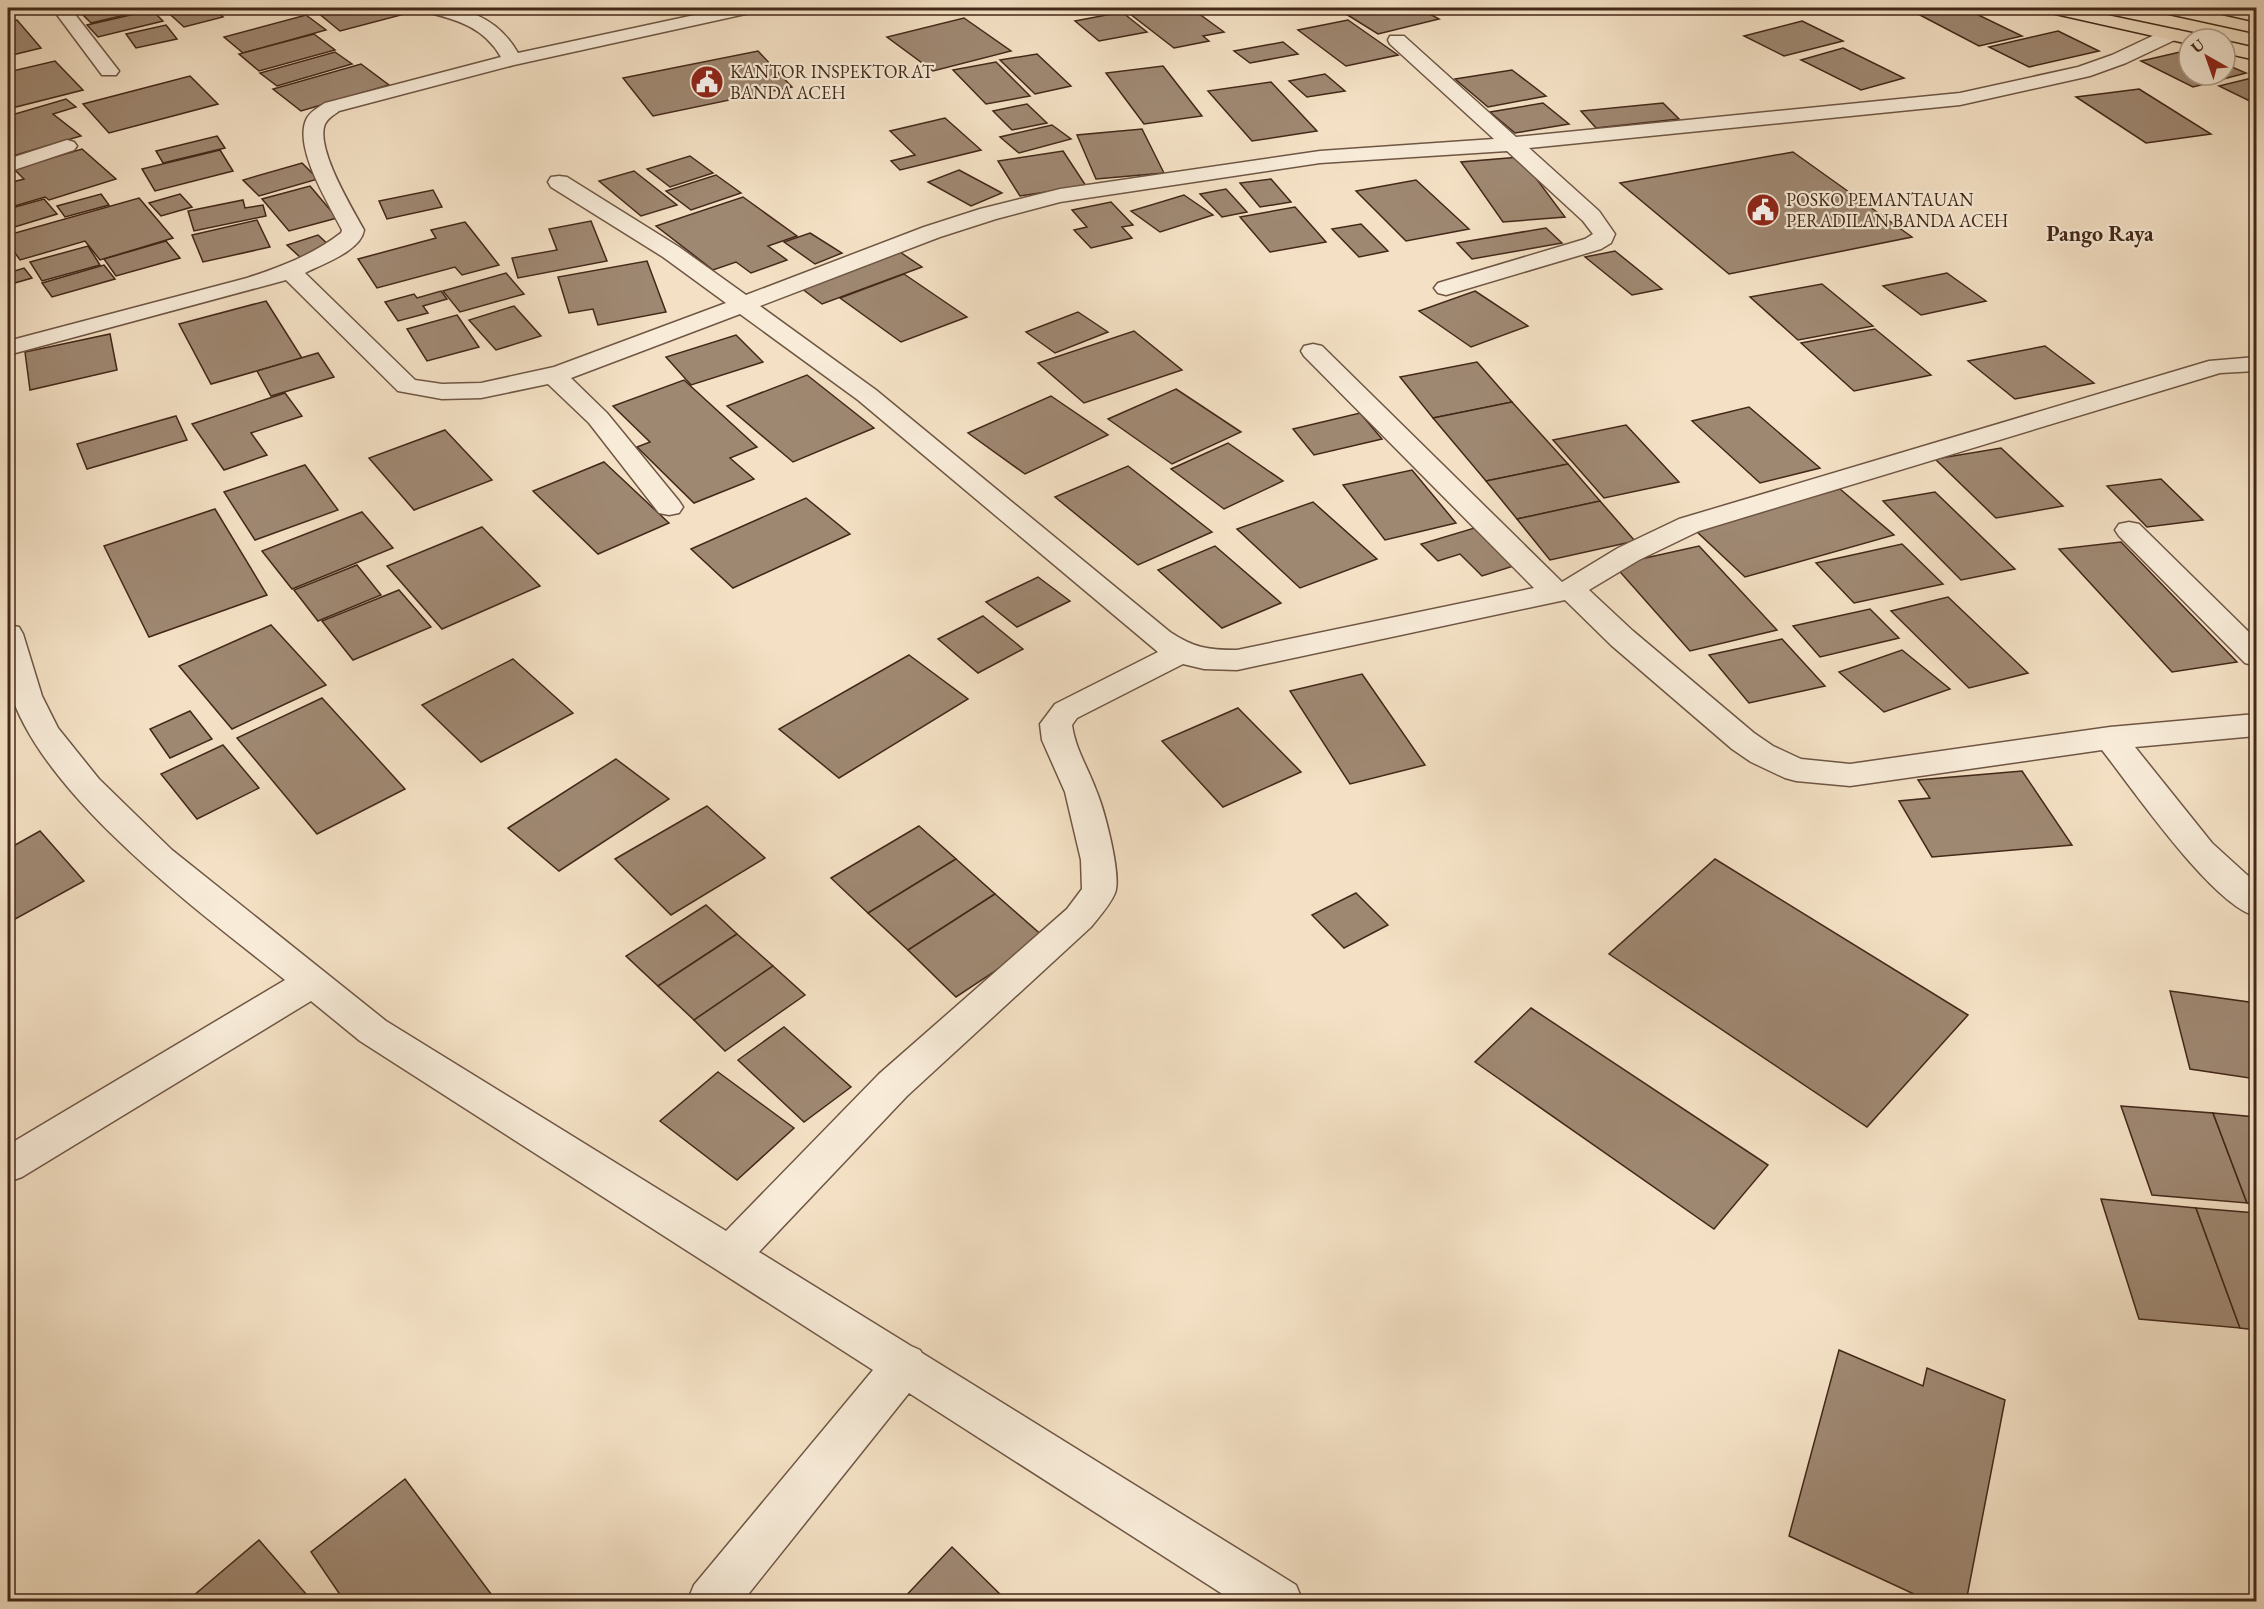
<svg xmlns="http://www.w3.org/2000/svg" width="2264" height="1609" font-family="'EB Garamond',serif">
	<rect width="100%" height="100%" fill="#f4e1c5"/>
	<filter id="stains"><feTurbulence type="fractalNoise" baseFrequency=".00333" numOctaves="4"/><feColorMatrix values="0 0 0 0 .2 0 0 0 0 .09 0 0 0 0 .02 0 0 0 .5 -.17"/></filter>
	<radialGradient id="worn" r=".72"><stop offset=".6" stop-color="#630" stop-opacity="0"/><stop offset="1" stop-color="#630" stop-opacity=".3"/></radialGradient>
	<g fill="#9f8872" stroke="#432819" stroke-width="1.5">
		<polygon points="82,8 155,8 91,23 77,9"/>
		<polygon points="163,8 212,8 223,17 184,27"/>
		<polygon points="312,8 392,8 401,15 340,31"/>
		<polygon points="1140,8 1191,8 1224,32 1203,36 1209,41 1174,48 1125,10"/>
		<polygon points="1375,8 1419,8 1439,19 1378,34 1346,14"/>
		<polygon points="1948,8 1964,8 2022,36 1979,46 1918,14"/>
		<polygon points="152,10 163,21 98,37 87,25"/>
		<polygon points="1122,12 1147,32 1099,41 1075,21"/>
		<polygon points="306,15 326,30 243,53 224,37"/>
		<polygon points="964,18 1011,51 933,71 887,37"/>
		<polygon points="17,20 41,48 8,56 8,22"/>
		<polygon points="1348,20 1398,55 1346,66 1298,30"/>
		<polygon points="1802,21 1843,41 1784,56 1744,36"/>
		<polygon points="166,25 177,39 136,48 126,34"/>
		<polygon points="2058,31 2099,51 2029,67 1989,47"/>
		<polygon points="314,34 335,50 259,71 239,54"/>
		<polygon points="1283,42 1298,54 1250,63 1234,51"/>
		<polygon points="1843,48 1904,78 1861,90 1801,60"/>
		<polygon points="2189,50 2189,75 2225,75 2225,64 2246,73 2193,87 2141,61"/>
		<polygon points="758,51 792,87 653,116 623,78"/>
		<polygon points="335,52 352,64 277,86 260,73"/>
		<polygon points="1037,54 1071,86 1035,94 1000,60"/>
		<polygon points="55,61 83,90 8,109 8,72"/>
		<polygon points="996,62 1030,96 986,104 953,70"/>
		<polygon points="361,64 389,85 301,111 273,89"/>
		<polygon points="1163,66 1202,116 1144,124 1106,73"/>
		<polygon points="1512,70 1546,96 1488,107 1455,79"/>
		<polygon points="1325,74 1345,91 1307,97 1289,81"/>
		<polygon points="190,76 218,104 109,133 83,104"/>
		<polygon points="2256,77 2256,104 2219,86"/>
		<polygon points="1271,82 1317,131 1252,141 1208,91"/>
		<polygon points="2139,89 2211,134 2146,143 2076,97"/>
		<polygon points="66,99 76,107 53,114 81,136 9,157 8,156 8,116"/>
		<polygon points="1543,103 1569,124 1515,133 1490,112"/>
		<polygon points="1663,103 1679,119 1596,128 1581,111"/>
		<polygon points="1027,104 1047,123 1012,130 993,111"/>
		<polygon points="945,118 981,150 900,170 891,161 915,155 890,131"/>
		<polygon points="1052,125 1071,139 1019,153 1000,137"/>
		<polygon points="1142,129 1164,173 1096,179 1077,135"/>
		<polygon points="217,136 225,148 163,163 156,151"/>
		<polygon points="82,149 116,179 49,200 45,197 8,208 8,183 24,179 14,169"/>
		<polygon points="220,150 233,171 155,191 142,169"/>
		<polygon points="1063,151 1086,186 1020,196 998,161"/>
		<polygon points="1793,152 1912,237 1729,274 1620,183"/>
		<polygon points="690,156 713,173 670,187 647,169"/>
		<polygon points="1520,157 1565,217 1503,222 1461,162"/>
		<polygon points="302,163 318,179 259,196 243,180"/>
		<polygon points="959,170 1002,193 971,206 928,182"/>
		<polygon points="634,171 677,205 641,216 599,181"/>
		<polygon points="716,175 741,193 691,210 666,191"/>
		<polygon points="1271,179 1291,202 1260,207 1240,183"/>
		<polygon points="1416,180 1469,229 1406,241 1356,191"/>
		<polygon points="310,186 337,218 289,231 262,199"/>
		<polygon points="1226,189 1247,212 1222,217 1200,194"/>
		<polygon points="433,190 442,207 387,219 379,201"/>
		<polygon points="101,194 109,205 65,217 57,206"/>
		<polygon points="180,194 192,207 161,216 149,203"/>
		<polygon points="1184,195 1213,215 1160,232 1131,211"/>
		<polygon points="743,197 797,236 768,246 787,260 751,273 736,262 713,270 656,226"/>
		<polygon points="139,198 173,238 100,260 85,241 20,260 10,246 8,246 8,235"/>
		<polygon points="44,199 57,214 8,229 8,209"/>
		<polygon points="243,200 245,208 263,205 266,216 194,231 188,211"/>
		<polygon points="1111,202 1133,225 1122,227 1132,238 1091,248 1074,230 1087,227 1072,210"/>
		<polygon points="1295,207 1326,242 1270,252 1240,217"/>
		<polygon points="257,220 270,247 203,262 192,235"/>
		<polygon points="591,221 607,261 518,278 512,258 557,250 549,229"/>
		<polygon points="465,222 499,265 462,275 455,267 377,288 358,259 436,238 431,230"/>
		<polygon points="1361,224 1388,251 1359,257 1332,229"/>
		<polygon points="1546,228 1562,243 1472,259 1457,243"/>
		<polygon points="810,233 842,253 815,264 784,242"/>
		<polygon points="318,235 333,249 302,259 287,245"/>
		<polygon points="166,241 180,258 116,276 104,259"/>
		<polygon points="88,246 100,265 42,281 30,262"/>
		<polygon points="1615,251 1662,289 1632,295 1585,257"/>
		<polygon points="900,252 922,267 822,304 801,288"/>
		<polygon points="647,261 666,312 598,325 593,309 569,313 558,277"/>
		<polygon points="104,265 115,279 52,297 42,283"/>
		<polygon points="24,268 32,278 8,285 8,273"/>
		<polygon points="506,273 524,294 460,312 443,291"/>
		<polygon points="1947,273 1986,301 1921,315 1883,286"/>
		<polygon points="904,274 967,317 901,342 840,298"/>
		<polygon points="1822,284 1873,326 1798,340 1750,297"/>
		<polygon points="441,291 447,299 423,306 428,313 398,321 385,302 414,294 417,298"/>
		<polygon points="1475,291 1528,326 1471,347 1419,311"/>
		<polygon points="266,301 302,358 211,384 179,324"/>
		<polygon points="514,306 541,336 496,350 469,320"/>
		<polygon points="1078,312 1108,332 1055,353 1026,332"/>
		<polygon points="457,315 479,347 427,361 407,329"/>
		<polygon points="1875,329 1931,375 1854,391 1801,343"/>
		<polygon points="1134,331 1182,370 1084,403 1038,363"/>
		<polygon points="110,334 117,370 30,390 25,352"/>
		<polygon points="736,335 763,362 691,385 666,357"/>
		<polygon points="2045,346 2094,383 2015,399 1968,361"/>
		<polygon points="318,353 334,377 271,396 257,371"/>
		<polygon points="1477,362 1512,402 1433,418 1400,377"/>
		<polygon points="807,375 874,428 793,462 727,406"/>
		<polygon points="684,380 757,447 730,458 754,479 694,503 637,447 650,442 613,406"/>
		<polygon points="1176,389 1241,432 1172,464 1108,419"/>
		<polygon points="285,393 302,416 251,433 267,455 224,470 192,424"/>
		<polygon points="1051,396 1108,435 1025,474 968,433"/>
		<polygon points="1512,402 1568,464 1486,481 1433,418"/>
		<polygon points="1749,407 1820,468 1760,483 1692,421"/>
		<polygon points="1360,413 1382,439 1314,455 1293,429"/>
		<polygon points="176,416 187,440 87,469 77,444"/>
		<polygon points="1626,425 1679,482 1604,498 1553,440"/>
		<polygon points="445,430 492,480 414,510 369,458"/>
		<polygon points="1228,443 1283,481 1224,509 1171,469"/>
		<polygon points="2001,448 2063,506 1996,518 1935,459"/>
		<polygon points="604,462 669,523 598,554 533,491"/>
		<polygon points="1568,464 1600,501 1517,519 1486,481"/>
		<polygon points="305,465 338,510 255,540 224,492"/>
		<polygon points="1128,466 1212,532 1138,565 1055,497"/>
		<polygon points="1412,470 1456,523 1385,540 1343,485"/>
		<polygon points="2161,479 2203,520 2147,527 2107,486"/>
		<polygon points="1840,489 1894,535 1745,577 1694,529"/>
		<polygon points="1935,492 2015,569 1961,580 1883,501"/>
		<polygon points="806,498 850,534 733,588 691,549"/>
		<polygon points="1600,501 1635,541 1550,560 1517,519"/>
		<polygon points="1313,502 1377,559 1300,588 1237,529"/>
		<polygon points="215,509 267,595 149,637 104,546"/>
		<polygon points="362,512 393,548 292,589 262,551"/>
		<polygon points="1481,526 1520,564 1482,576 1460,554 1438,561 1421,544"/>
		<polygon points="482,527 540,586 442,629 387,566"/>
		<polygon points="2121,542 2237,662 2172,672 2059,549"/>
		<polygon points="1902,544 1943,584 1854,603 1816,563"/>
		<polygon points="1215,546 1281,603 1222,628 1158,570"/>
		<polygon points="1699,546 1777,630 1690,651 1614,565"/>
		<polygon points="357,565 381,595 318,621 294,590"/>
		<polygon points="1038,577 1070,601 1017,627 986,602"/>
		<polygon points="399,590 431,627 353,660 322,621"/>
		<polygon points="1948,597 2028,673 1969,688 1891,611"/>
		<polygon points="1870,609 1899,638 1820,657 1793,626"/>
		<polygon points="983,616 1023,649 978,673 938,639"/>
		<polygon points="271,625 326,685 232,729 179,666"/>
		<polygon points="1782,639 1825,686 1749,703 1709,655"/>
		<polygon points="1902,650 1950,689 1884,712 1839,672"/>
		<polygon points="909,655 968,699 839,778 779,729"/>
		<polygon points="513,659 573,713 481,762 422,705"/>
		<polygon points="1362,674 1425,765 1350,784 1290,691"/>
		<polygon points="322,698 405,789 317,834 237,738"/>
		<polygon points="1238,708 1301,772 1223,807 1162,741"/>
		<polygon points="190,711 212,739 170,758 150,729"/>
		<polygon points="223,745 259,788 197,819 161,774"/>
		<polygon points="616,759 669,799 559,871 508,828"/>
		<polygon points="2022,771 2072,845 1932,857 1899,801 1930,798 1918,780"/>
		<polygon points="707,806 765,858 671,915 615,859"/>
		<polygon points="919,826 956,859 868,913 831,878"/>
		<polygon points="40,831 84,881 8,923 8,849"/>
		<polygon points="956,859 995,894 908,950 868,913"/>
		<polygon points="1715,859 1968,1015 1867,1127 1609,954"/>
		<polygon points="1356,893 1388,925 1344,948 1312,915"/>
		<polygon points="995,894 1045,938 956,997 908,950"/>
		<polygon points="706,905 737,934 658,986 626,956"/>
		<polygon points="737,934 773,966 694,1020 658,986"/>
		<polygon points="773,966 805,995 725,1051 694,1020"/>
		<polygon points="2170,991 2256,1003 2256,1079 2190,1069"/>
		<polygon points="1531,1008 1768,1165 1714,1229 1475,1062"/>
		<polygon points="784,1027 851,1087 804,1122 738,1060"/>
		<polygon points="718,1072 794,1128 737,1180 660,1121"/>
		<polygon points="2121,1106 2213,1113 2247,1203 2152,1195"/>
		<polygon points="2213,1113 2256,1117 2256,1204 2247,1203"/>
		<polygon points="2101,1199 2196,1208 2240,1328 2139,1319"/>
		<polygon points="2196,1208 2256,1213 2256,1330 2240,1328"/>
		<polygon points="1839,1350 1923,1386 1927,1368 2005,1400 1966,1602 1931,1602 1789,1536"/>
		<polygon points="405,1479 497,1602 345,1602 311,1552"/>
		<polygon points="259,1540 313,1602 186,1602"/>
		<polygon points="952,1547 1008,1602 900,1602"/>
	</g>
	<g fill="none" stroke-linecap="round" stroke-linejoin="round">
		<defs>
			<g id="minor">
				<polygon points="52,8 70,8 119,71 116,75 102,75"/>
				<path d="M424 8C463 4 498 18 518 53L727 8H759L756 12 750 13 514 65 339 111C334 115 328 118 325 124 315 148 352 208 364 230 361 251 322 264 305 273L415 380 442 384 481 383 554 367 726 303 663 257 551 187 548 182 551 177 559 176 567 177 679 247 746 295 924 227 980 209 1060 189 1320 151 1494 139 1390 44 1388 40 1390 36H1404L1516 137 1960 93 2078 67 2112 55 2165 30H2179L2181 34 2179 38 2126 63 2090 76 1960 105 1529 148 1599 211 1615 234 1611 243 1601 249 1446 295 1438 293 1434 288 1438 283 1585 239 1593 234 1583 221 1507 151 1320 163 1060 202 996 219 940 237 760 306 876 390 1170 632C1194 648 1208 650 1237 650L1534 588 1304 356 1301 351 1304 346 1313 344 1322 346 1562 582 1618 548 1679 519 2209 361 2256 357V371L2220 373 1699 531 1639 560 1589 590 1633 631 1754 733 1773 746 1801 759 1850 764 2110 727 2256 714V736L2135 747 2212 843 2256 883V916C2213 906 2132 788 2102 750L1850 786 1796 781 1785 778 1751 762 1732 749 1611 645 1565 600 1237 670 1204 669 1183 664 1077 718 1072 725C1075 748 1088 768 1096 790 1104 808 1122 876 1115 893 1110 905 1099 917 1091 927L907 1096 759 1252 911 1346 920 1350 922 1353 1296 1585 1303 1602H1235L909 1393 742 1602H687L694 1585 873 1370 360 1041 311 1001 22 1177 8 1182V1145L285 980C200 912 40 795 9 688 3 670 8 644 8 625L19 627 23 634 42 696 58 728 99 779 172 850 386 1021 726 1231 879 1074 1067 909 1082 889 1081 860 1065 792 1042 740 1040 724 1055 704 1158 652 858 400 740 314 571 378 607 413 679 501 683 507 679 513 669 515 659 513 589 423 548 384 481 398 442 399 398 391 286 280 8 355V341L247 278C280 267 313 255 341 233L342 230C329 204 292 146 307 118 311 111 319 107 325 103L501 57C484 27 457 20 427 12Z"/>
				<polygon points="67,140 74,142 77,146 74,150 8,172 8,159"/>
				<polygon points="2129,522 2139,524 2256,639 2256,666 2245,663 2119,536 2115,530 2119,524"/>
			</g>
			<g id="major">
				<polygon points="2042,8 2074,8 2192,33 2199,35 2201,39 2189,39 2189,44 2051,13 2045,12"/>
				<polygon points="2157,8 2189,8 2256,23 2256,33 2160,12"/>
				<polygon points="2225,41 2256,48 2256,60 2225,53"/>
			</g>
		</defs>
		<use href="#minor" stroke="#6f5644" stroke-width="3"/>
		<use href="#major" stroke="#432819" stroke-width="3"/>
		<use href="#minor" fill="#f8ecd9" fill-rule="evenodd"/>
		<use href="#major" fill="#f4e1c5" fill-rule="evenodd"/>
	</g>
	<defs>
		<symbol id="civic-disc" viewBox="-11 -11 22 22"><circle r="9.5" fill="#8f2418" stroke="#f8ecd9"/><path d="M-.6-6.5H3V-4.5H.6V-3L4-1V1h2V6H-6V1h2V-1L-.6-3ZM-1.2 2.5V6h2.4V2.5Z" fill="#fff"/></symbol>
	</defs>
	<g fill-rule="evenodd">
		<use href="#civic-disc" x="688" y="63" width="38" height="38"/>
		<use href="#civic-disc" x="1744" y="191" width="38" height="38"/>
	</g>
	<g text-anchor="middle" stroke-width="4.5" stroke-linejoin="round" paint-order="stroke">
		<g font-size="18" fill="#432819" stroke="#f8ecd9" text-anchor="start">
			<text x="730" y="78">KANTOR INSPEKTORAT<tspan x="730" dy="21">BANDA ACEH</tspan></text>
			<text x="1786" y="206">POSKO PEMANTAUAN<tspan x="1786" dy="21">PERADILAN BANDA ACEH</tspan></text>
		</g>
		<g font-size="22" font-weight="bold" fill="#432819" stroke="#f8ecd9">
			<text x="2100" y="241">Pango Raya</text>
		</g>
	</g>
	<rect width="2264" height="1609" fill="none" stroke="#f4e1c5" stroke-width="30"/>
	<rect x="9" y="9" width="2246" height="1591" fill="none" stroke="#432819" stroke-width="3"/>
	<rect x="15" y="15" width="2234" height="1579" fill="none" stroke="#432819" stroke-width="1.5"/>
	<g transform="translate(2207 57) rotate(320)"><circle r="28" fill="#f8ecd9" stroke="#b09e8c" stroke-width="1.5"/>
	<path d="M0-4.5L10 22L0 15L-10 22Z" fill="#8f2418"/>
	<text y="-9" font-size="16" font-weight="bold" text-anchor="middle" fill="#432819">U</text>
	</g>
	<rect width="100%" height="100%" filter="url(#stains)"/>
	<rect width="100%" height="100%" fill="url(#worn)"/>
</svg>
